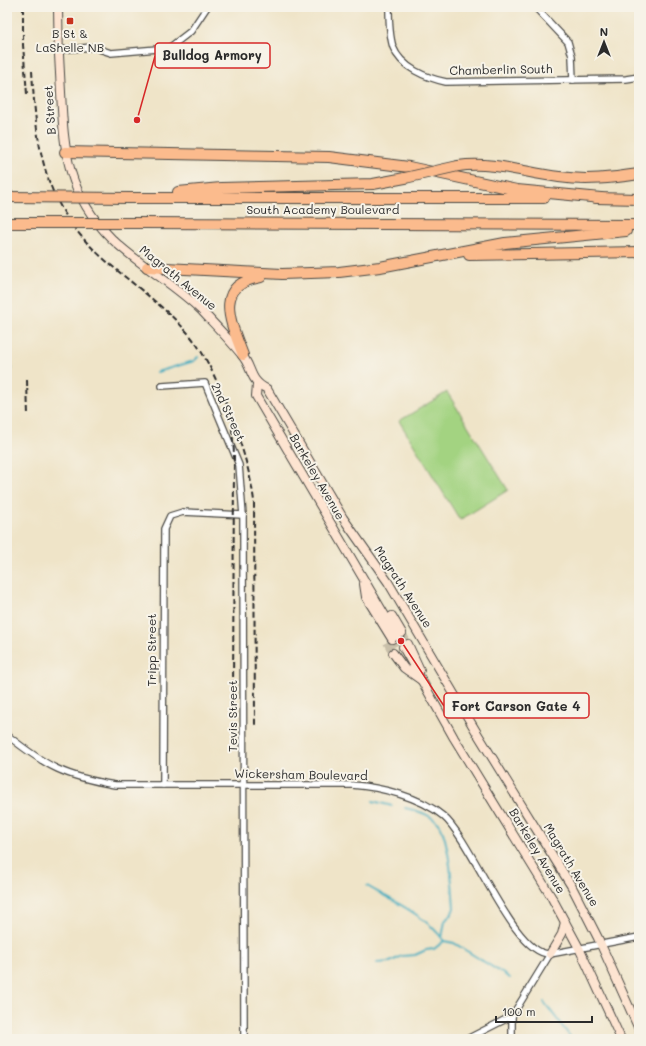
<svg xmlns="http://www.w3.org/2000/svg" width="646" height="1046" font-family="Mali,sans-serif">
	<rect width="100%" height="100%" fill="#f7f3e8"/>
	<filter id="ink" filterUnits="userSpaceOnUse"><feTurbulence type="fractalNoise" baseFrequency=".025" numOctaves="2"/><feDisplacementMap in="SourceGraphic" scale="8" xChannelSelector="R" yChannelSelector="G"/><feConvolveMatrix kernelMatrix="1 2 1 2 8 2 1 2 1" color-interpolation-filters="sRGB"/></filter>
	<filter id="wash" filterUnits="userSpaceOnUse"><feTurbulence type="fractalNoise" baseFrequency=".012" numOctaves="4" result="noise"/><feDisplacementMap in="SourceGraphic" scale="16" xChannelSelector="R" yChannelSelector="G"/><feGaussianBlur stdDeviation="0.9" result="paint"/><feColorMatrix in="noise" values="0 0 0 0 0 0 0 0 0 0 0 0 0 0 0 0 0 1.4 0 .05"/><feComposite in="paint" operator="in"/></filter>
	<g filter="url(#wash)">
		<rect width="100%" height="100%" fill="#efe4c8"/>
		<polygon fill="#a3d381" stroke="#677f56" points="447,392 508,490 460,520 399,421"/>
		<g fill="none" stroke-linecap="round" stroke-linejoin="round">
			<g stroke="#41adc0" stroke-width="2">
				<polyline points="7,365 12,369"/>
				<polyline points="157,372 194,361 198,357"/>
				<polyline points="373,801 392,806"/>
				<path d="M405 808C417 811 432 814 440 826 449 841 453 890 454 908L452 913 445 921 442 938"/>
				<path d="M367 886C393 901 427 916 444 941L454 943 510 978"/>
				<polyline points="377,963 390,962 402,956 415,955 426,950 434,949 444,941"/>
				<polyline points="544,1002 572,1039"/>
			</g>
		</g>
	</g>
	<g filter="url(#ink)">
		<g fill="none" stroke-linecap="round" stroke-linejoin="round">
			<g stroke="#c8bfa9" stroke-width="8" stroke-dasharray="8 4" stroke-linecap="butt">
				<polyline points="402,633 408,644"/>
				<polyline points="397,636 403,647"/>
				<polyline points="392,639 398,650"/>
				<polyline points="387,642 393,653"/>
			</g>
			<defs>
				<g id="street">
					<path d="M389 7C389 20 389 34 393 47 401 68 427 78 446 82L626 79 639 77"/>
					<polyline points="535,7 568,42 572,56 573,80"/>
					<polyline points="59,50 93,47 111,53 169,48 191,31 207,7"/>
					<polyline points="162,386 205,383 239,465 243,515 244,1039"/>
					<path d="M7 735C47 767 64 776 115 785H352C380 787 421 797 443 816 472 840 514 956 550 954L639 937"/>
					<polyline points="163,785 164,529 170,516 183,512 243,515"/>
					<polyline points="467,1039 512,1016"/>
					<polyline points="512,1039 512,1016 550,954"/>
				</g>
				<g id="secondary">
					<path d="M58 7C58 35 59 64 61 92 64 152 67 194 112 239 140 266 175 284 202 311 215 325 229 339 241 354 253 367 248 380 267 389L343 518 388 582 477 733 572 887 598 938 639 1029"/>
					<polyline points="257,384 256,396 397,636"/>
					<polyline points="364,584 366,597 392,639"/>
					<polyline points="392,616 402,633"/>
					<polyline points="408,644 420,670"/>
					<polyline points="403,647 454,738 552,898 579,948 621,1039"/>
					<polyline points="393,653 404,668 421,680"/>
					<polyline points="550,954 562,934 565,922"/>
				</g>
				<g id="highway">
					<polyline points="65,152 329,157 409,167 517,190 601,198"/>
					<path d="M458 166C493 161 525 173 559 177 586 181 612 178 639 174"/>
					<polyline points="178,192 221,188 373,184 405,178"/>
					<polyline points="130,198 544,198"/>
					<polyline points="596,198 639,199"/>
					<polyline points="143,223 639,225"/>
					<polyline points="469,255 639,252"/>
					<polyline points="147,267 282,274 339,272 380,267 505,243 626,231"/>
					<path d="M243 355C231 323 212 285 261 277"/>
				</g>
			</defs>
			<use href="#street" stroke="#484743" stroke-width="8"/>
			<use href="#secondary" stroke="#484743" stroke-width="10"/>
			<use href="#highway" stroke="#484743" stroke-width="12"/>
			<use href="#street" stroke="#fff" stroke-width="5.5"/>
			<use href="#secondary" stroke="#fde4d1" stroke-width="8"/>
			<use href="#highway" stroke="#fbbb8d" stroke-width="10"/>
			<g stroke="#2b2b2b" stroke-width="2" stroke-dasharray="6 3" stroke-linecap="butt">
				<polyline points="23,7 23,45 27,94"/>
				<path d="M32 71C35 119 38 172 65 214 87 251 126 276 158 304 173 317 189 332 199 348 212 368 220 389 229 411 240 441 250 469 254 501L255 726"/>
				<polyline points="27,380 28,416"/>
				<polyline points="232,428 234,453 233,704"/>
			</g>
			<defs>
				<g id="highway-bridge">
					<polyline points="405,178 458,166"/>
					<polyline points="7,197 130,198"/>
					<polyline points="7,223 143,223"/>
				</g>
			</defs>
			<use href="#highway-bridge" stroke="#484743" stroke-width="12" stroke-linecap="butt"/>
			<use href="#highway-bridge" stroke="#fbbb8d" stroke-width="10"/>
		</g>
	</g>
	<rect fill="#c8321e" stroke="#f7f3e8" stroke-width="1.5" x="66" y="17" width="8" height="8" rx="2"/>
	<g text-anchor="middle" stroke-width="4" stroke-linejoin="round" paint-order="stroke">
		<g font-size="12" fill="#2b2b2b" stroke="#f7f3e8">
			<text x="70" y="38">B St &amp;<tspan x="70" dy="14">LaShelle NB</tspan></text>
		</g>
		<g font-size="12" fill="#2b2b2b" stroke="#f7f3e8">
			<text transform="translate(501 70) rotate(-1)" y="4">Chamberlin South</text>
			<text transform="translate(50 110) rotate(-94)" y="4">B Street</text>
			<text x="323" y="214">South Academy Boulevard</text>
			<text transform="translate(178 278) rotate(39)" y="4">Magrath Avenue</text>
			<text transform="translate(228 412) rotate(65)" y="4">2nd Street</text>
			<text transform="translate(317 477) rotate(60)" y="4">Barkeley Avenue</text>
			<text transform="translate(403 587) rotate(57)" y="4">Magrath Avenue</text>
			<text transform="translate(152 650) rotate(-90)" y="4">Tripp Street</text>
			<text transform="translate(233 716) rotate(-90)" y="4">Tevis Street</text>
			<text transform="translate(301 775) rotate(1)" y="4">Wickersham Boulevard</text>
			<text transform="translate(537 851) rotate(59)" y="4">Barkeley Avenue</text>
			<text transform="translate(571 865) rotate(59)" y="4">Magrath Avenue</text>
		</g>
	</g>
	<path fill="none" stroke="#d62828" stroke-width="1.5" d="M137 120L155 56M401 641L444 706"/>
	<g fill="#d62828" stroke="#f7f3e8" stroke-width="1.5">
		<circle cx="137" cy="120" r="4"/>
		<circle cx="401" cy="641" r="4"/>
	</g>
	<g fill="#f7f3e8" stroke="#d62828" stroke-width="1.5">
		<rect x="155" y="43" width="115" height="25" rx="4"/>
		<rect x="444" y="693" width="145" height="25" rx="4"/>
	</g>
	<g font-size="13" text-anchor="middle" font-weight="bold" fill="#2b2b2b">
		<text x="212" y="60">Bulldog Armory</text>
		<text x="516" y="711">Fort Carson Gate 4</text>
	</g>
	<rect width="646" height="1046" fill="none" stroke="#f7f3e8" stroke-width="24"/>
	<g transform="translate(604 42)" stroke="#f7f3e8" stroke-width="3" paint-order="stroke">
	<path d="M0-3L7 15L0 10L-7 15Z" fill="#2b2b2b"/>
	<text y="-6" font-size="11" font-weight="bold" text-anchor="middle" fill="#2b2b2b">N</text>
	</g>
	<path d="M496 1016v6h96v-6" fill="none" stroke="#2b2b2b" stroke-width="2"/>
	<text x="502" y="1016" font-size="12" fill="#2b2b2b" stroke="#f7f3e8" stroke-width="3" paint-order="stroke">100 m</text>
</svg>
